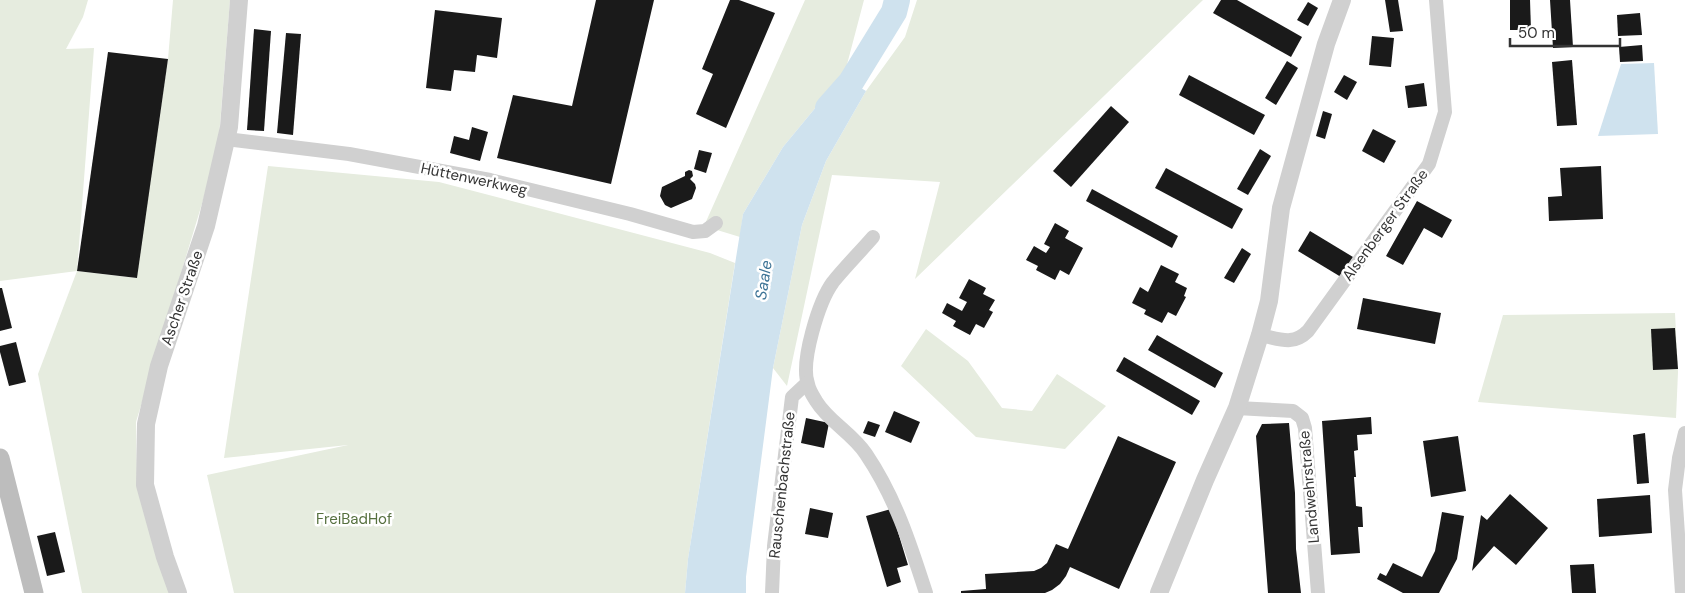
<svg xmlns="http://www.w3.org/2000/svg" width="1685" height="593" font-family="'DM Sans',sans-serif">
	<rect width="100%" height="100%" fill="#fff"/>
	<g fill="#e6ecdf">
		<polygon points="0,0 88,0 83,17 66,49 94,48 77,271 136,278 168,59 173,0 230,0 219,137 204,197 136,422 137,484 170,593 82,593 38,374 77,271 0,281"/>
		<polygon points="805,0 864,0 845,72 783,147 743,214 740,237 704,226"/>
		<polygon points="917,0 1203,0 915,279 940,182 832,175 787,386 773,368 802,225 826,161 866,91 905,37"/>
		<polygon points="268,166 439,182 710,253 735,263 688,559 685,593 234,593 207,475 348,445 224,458"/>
		<polygon points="1675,313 1678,372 1676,418 1478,402 1503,315"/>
		<polygon points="926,329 968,361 1002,408 1032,411 1057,374 1106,406 1065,449 976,437 901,366"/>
	</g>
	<g fill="#cfe2ee">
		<polygon points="1654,63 1658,134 1598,136 1621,64"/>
		<polygon points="845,72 851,82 866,91 826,161 802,225 773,368 746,577 746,593 685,593 688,559 743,214 783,147"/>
	</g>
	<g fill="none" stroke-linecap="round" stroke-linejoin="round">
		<polyline stroke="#cfe2ee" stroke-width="26" points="828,108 851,82 894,12 897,0"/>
	</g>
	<g fill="#1a1a1a">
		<polygon points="596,0 654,0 611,184 497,158 513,95 572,106"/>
		<polygon points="730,0 739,0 775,13 726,128 696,114 713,74 702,69"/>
		<polygon points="1221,0 1237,0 1302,37 1291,57 1213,13"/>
		<polygon points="1385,0 1398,0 1403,31 1390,32"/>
		<polygon points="1510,0 1530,0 1531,30 1510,30"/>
		<polygon points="1550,0 1570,0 1573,47 1553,48"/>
		<polygon points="1308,2 1318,8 1308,26 1297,20"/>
		<polygon points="435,10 502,18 497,58 477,55 475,72 454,70 451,91 426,88"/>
		<polygon points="1640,13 1642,35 1618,36 1617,15"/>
		<polygon points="254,29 271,31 264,131 247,130"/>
		<polygon points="286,33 301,34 293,135 277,133"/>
		<polygon points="1372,36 1394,38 1391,67 1369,65"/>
		<polygon points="1642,45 1643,61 1620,62 1619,47"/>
		<polygon points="108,52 168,59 137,278 77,271"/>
		<polygon points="1572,60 1577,125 1557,126 1552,62"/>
		<polygon points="1287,61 1298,68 1276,105 1265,98"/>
		<polygon points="1189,75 1265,115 1254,135 1179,95"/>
		<polygon points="1344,75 1357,82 1347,100 1334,92"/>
		<polygon points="1424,83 1427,106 1408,108 1405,86"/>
		<polygon points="1111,106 1129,122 1071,187 1053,171"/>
		<polygon points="1323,111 1332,114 1325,139 1316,136"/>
		<polygon points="472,127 488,132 480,161 450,153 454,136 469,140"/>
		<polygon points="1373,129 1396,141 1384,163 1362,151"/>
		<polygon points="1260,149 1271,156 1248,195 1237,189"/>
		<polygon points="699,150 712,153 706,173 694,169"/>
		<polygon points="1601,166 1603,219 1549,221 1548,197 1562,196 1560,168"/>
		<polygon points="1166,168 1243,209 1232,229 1155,188"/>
		<polygon points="689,170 692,171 693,176 690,179 695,184 696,188 692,199 671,208 665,205 660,196 662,187 685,176 685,172"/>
		<polygon points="1092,189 1178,236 1172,248 1086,201"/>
		<polygon points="1417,201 1452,220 1442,238 1424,228 1403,265 1386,256"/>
		<polygon points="1055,223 1069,231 1065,238 1083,248 1069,275 1060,270 1055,280 1036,270 1038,266 1026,260 1034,246 1046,253 1050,247 1044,244"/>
		<polygon points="1310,231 1353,257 1341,277 1298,251"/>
		<polygon points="1242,248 1251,254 1234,283 1224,278"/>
		<polygon points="1161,265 1179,274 1175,282 1187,288 1184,296 1186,297 1176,316 1168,312 1162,323 1144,314 1146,310 1132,303 1140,287 1148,292"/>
		<polygon points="969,279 986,288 983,294 995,300 989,310 993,312 984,328 976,324 970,335 953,326 956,321 942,313 947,303 962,311 967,302 959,298"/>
		<polygon points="0,288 2,288 12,328 0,331"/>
		<polygon points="1363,298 1441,313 1435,344 1357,329"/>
		<polygon points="1675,328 1678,369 1653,370 1651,329"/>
		<polygon points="1157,335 1223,373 1215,388 1148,350"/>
		<polygon points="16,342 26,382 9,386 0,352 0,346"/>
		<polygon points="1124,357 1200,401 1192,415 1116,371"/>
		<polygon points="894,411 920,422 911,443 885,432"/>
		<polygon points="1371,417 1372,434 1357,435 1358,450 1354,451 1356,477 1354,477 1356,506 1362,507 1363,527 1358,527 1360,553 1331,555 1322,421"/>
		<polygon points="806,418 829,423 824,448 801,443"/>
		<polygon points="868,421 880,425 875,437 863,433"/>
		<polygon points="1289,423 1295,493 1296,549 1301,593 1268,593 1256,436 1262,424"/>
		<polygon points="1645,433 1649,483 1637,484 1633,435"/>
		<polygon points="1118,436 1176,462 1119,589 1070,567 1066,576 1060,584 1052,590 1045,593 961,593 961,591 986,589 985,574 1034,571 1041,568 1047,563 1056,544 1068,549"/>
		<polygon points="1458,436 1466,491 1431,497 1423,441"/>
		<polygon points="1510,494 1548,528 1516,565 1494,546 1472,571 1481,515 1487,520"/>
		<polygon points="1650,495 1652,533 1599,537 1597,499"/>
		<polygon points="810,508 833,513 828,538 805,534"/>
		<polygon points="891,509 908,565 897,568 901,582 887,587 866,516"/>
		<polygon points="1442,512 1464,516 1457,559 1439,593 1403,593 1377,579 1380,573 1386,576 1393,563 1422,577 1435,551"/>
		<polygon points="55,532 65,572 47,576 37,536"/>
		<polygon points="1594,564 1596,593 1572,593 1570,565"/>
	</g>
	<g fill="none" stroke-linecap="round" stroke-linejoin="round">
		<g stroke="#d0d0d0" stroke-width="14">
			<polyline points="226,139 349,154 490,180 630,214 693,232 705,231 716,223"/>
			<path d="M873 237C860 252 845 267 833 282 819 301 800 362 808 384 809 390 813 396 816 401 829 422 852 433 866 454 895 497 910 543 926 593"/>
			<path d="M1260 335C1280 339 1293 346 1308 331L1429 164 1445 112 1436 0"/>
			<polyline points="1237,408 1293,411 1302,418 1305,428 1318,593"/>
			<polyline points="772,593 774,546 792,397 807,383"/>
			<polyline points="1682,593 1675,490 1679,458 1685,433"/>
		</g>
		<g stroke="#d0d0d0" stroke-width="18">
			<polyline points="178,593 165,557 145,485 146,424 159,366 206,226 229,127 239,0"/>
			<polyline points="1159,593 1205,480 1237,408 1260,335 1269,301 1281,208 1326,44 1342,0"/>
		</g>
		<polyline stroke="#bdbdbd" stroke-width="19" points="0,458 34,593"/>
	</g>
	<g text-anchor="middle" stroke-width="5" stroke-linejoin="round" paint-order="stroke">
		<g font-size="15" fill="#333" stroke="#fff">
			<text transform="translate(474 179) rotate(12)" y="5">Hüttenwerkweg</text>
			<text transform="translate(1385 225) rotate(-54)" y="5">Alsenberger Straße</text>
			<text transform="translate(182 298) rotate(-71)" y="5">Ascher Straße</text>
			<text transform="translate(782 485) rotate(-84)" y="5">Rauschenbachstraße</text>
			<text transform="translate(1309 487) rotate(-95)" y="5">Landwehrstraße</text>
		</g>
		<g font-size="15" fill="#56703f" stroke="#fff">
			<text x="354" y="524">FreiBadHof</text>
		</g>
		<g font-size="16" font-style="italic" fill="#3f7597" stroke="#fff">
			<text transform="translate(763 280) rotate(-81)" y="6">Saale</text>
		</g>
	</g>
	<path d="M1510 38v8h110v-8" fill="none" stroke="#333333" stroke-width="2.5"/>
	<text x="1518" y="38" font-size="15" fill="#333333" stroke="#ffffff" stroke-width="4" paint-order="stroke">50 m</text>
</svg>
